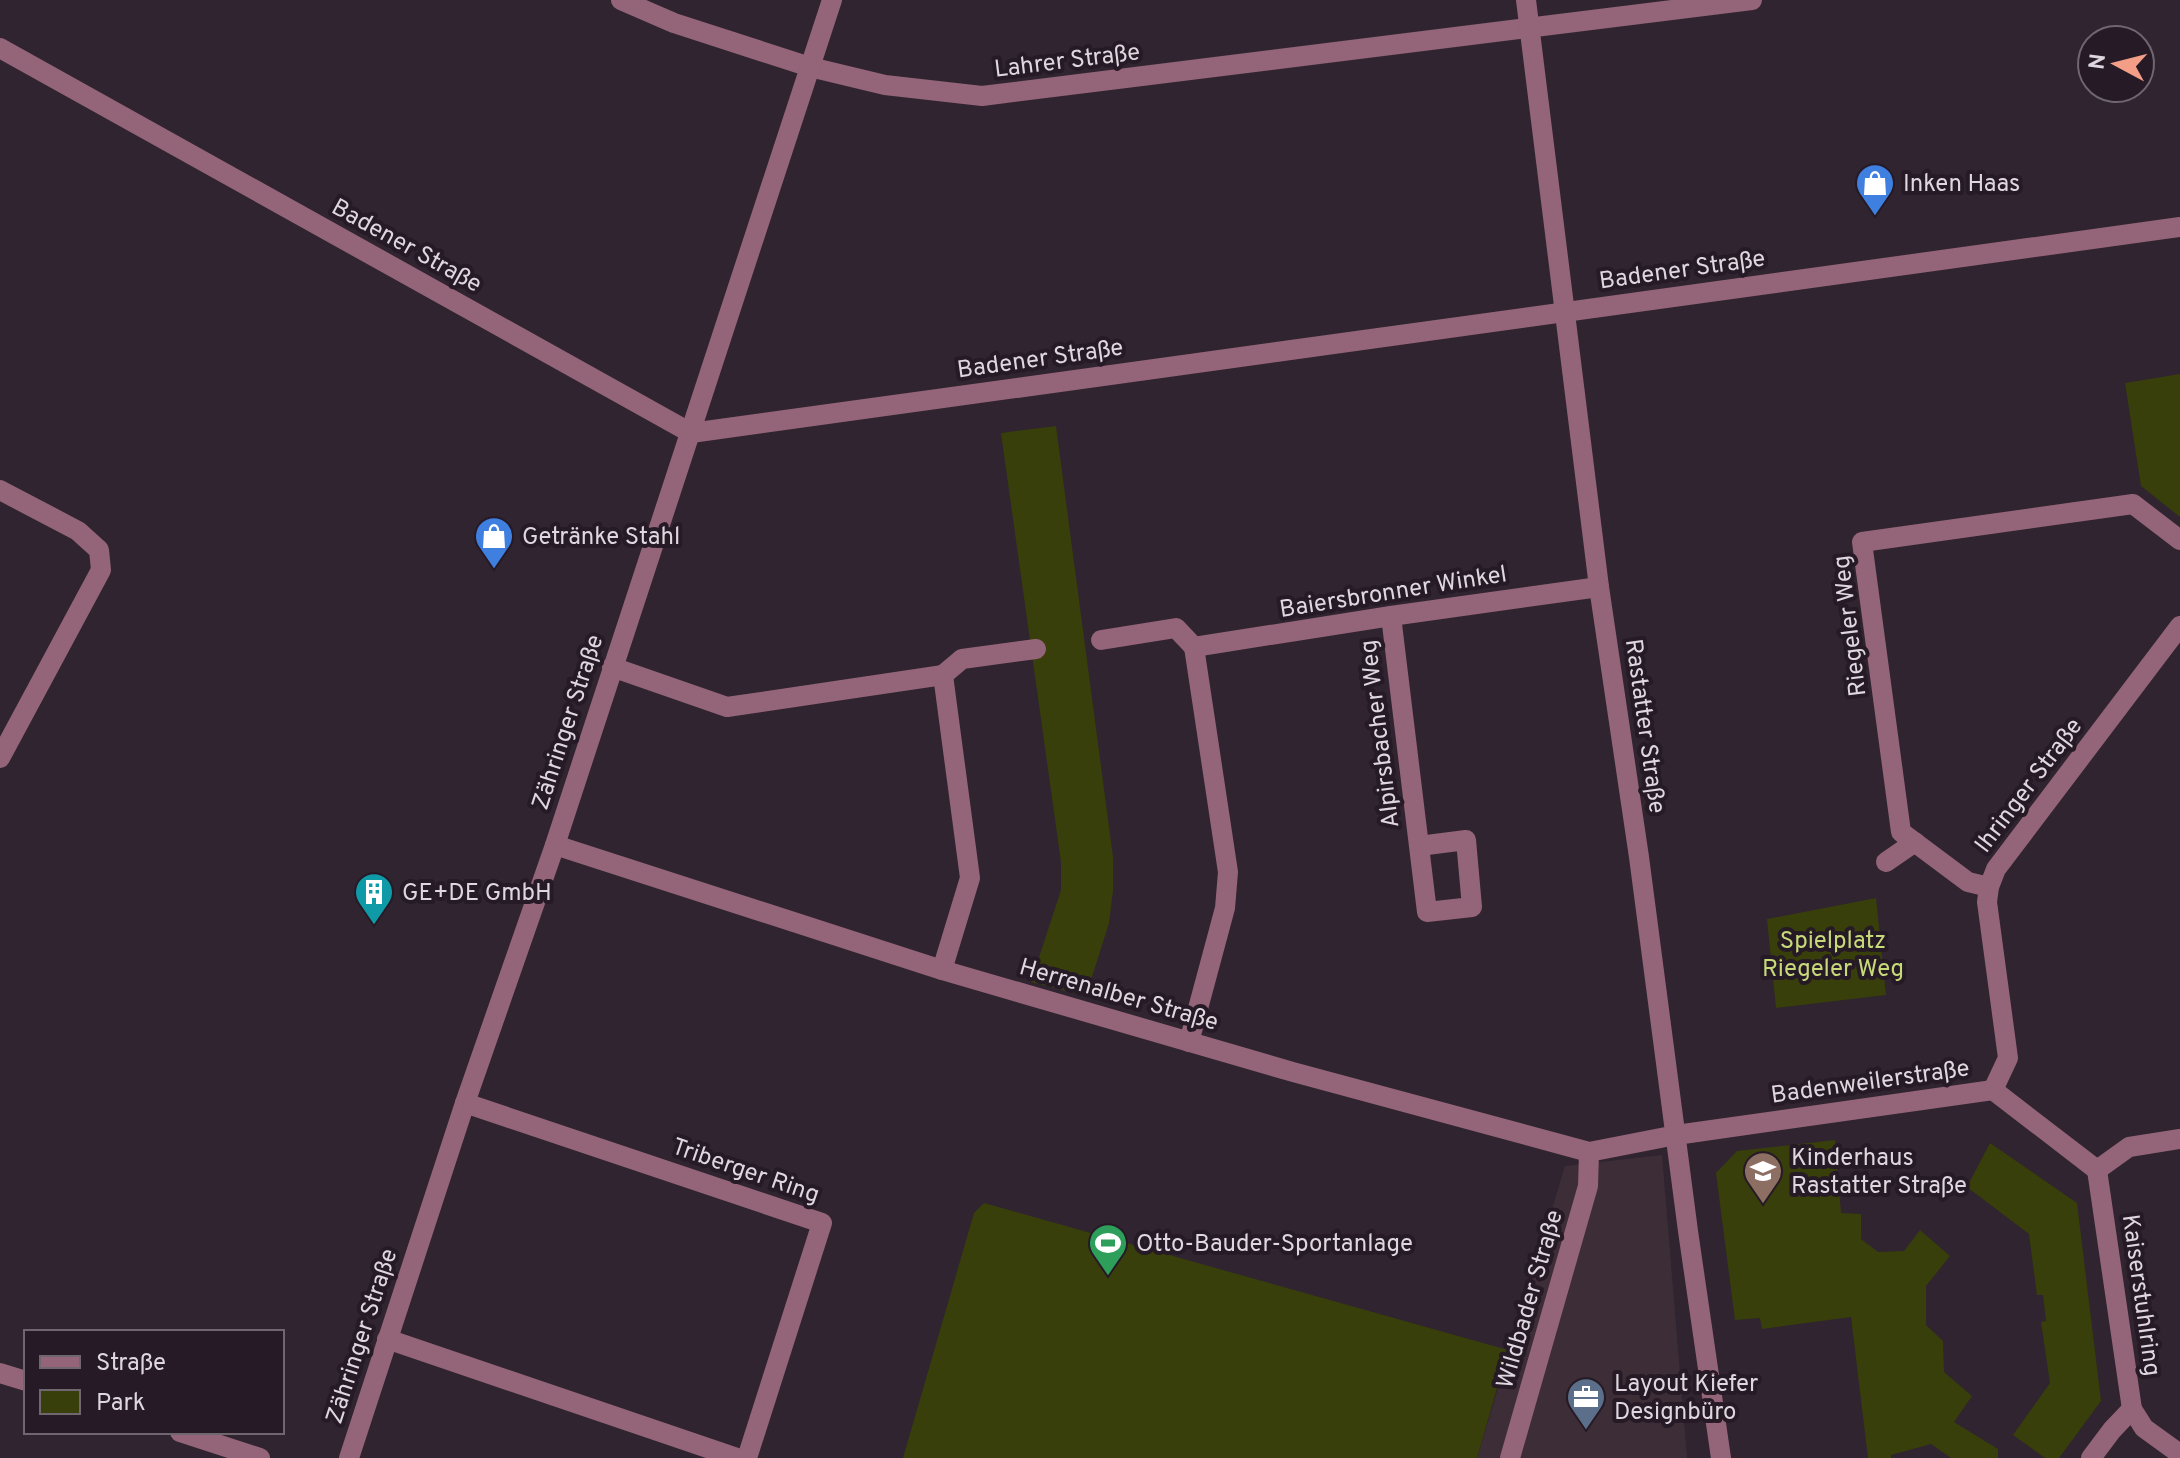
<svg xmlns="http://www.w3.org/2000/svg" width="2180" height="1458" font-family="Overpass,sans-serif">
	<rect width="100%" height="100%" fill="#2f242f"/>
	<polygon fill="#3d2d37" points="1662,1155 1687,1458 1477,1458 1565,1166"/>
	<g fill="#383f0a">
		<polygon points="2180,374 2180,517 2141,486 2125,383"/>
		<polygon points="1056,426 1113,857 1113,891 1109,923 1086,996 1031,982 1061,890 1061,862 1001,433"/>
		<polygon points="1876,898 1886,995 1776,1008 1767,919"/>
		<polygon points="1835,1140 1841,1213 1861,1214 1861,1239 1878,1252 1904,1251 1920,1230 1950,1256 1926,1286 1926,1325 1943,1341 1944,1372 1972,1396 1954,1422 1998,1449 1998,1458 1951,1458 1931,1444 1891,1455 1891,1458 1868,1458 1851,1317 1762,1329 1760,1318 1735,1320 1716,1173 1737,1151"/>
		<polygon points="1990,1143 2077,1203 2101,1401 2059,1458 2045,1458 2013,1435 2050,1383 2041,1322 2046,1321 2043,1295 2037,1295 2029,1234 1967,1187"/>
		<polygon points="984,1203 1508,1350 1477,1458 903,1458 974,1213"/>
	</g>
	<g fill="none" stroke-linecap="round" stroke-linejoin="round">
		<g stroke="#946479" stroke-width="20">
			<polyline points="621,0 674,23 810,67 885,85 982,96 1752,0"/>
			<polyline points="1526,0 1599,587 1639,857 1688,1231 1721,1458"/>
			<polyline points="0,48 691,433 2180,227"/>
			<polyline points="0,490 78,531 99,550 101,570 0,758"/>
			<polyline points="1391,616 1427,912 1472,907 1466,840 1419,846"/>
			<polyline points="1101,640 1176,628 1194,647"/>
			<polyline points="612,667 727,707 943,675 970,878 942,970"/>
			<polyline points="943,675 962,659 1036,649"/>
			<polyline points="555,845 942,970 1293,1072 1589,1152 1676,1135 1993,1090 2097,1170"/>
			<polyline points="1886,862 1915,842"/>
			<polyline points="1989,887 1968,882 1901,832 1862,542 2133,504 2180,540"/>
			<polyline points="1189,1042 1225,908 1228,872 1194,647 1391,616 1599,587"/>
			<polyline points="1993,1090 2008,1058 1987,902 1989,887 1996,869 2180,626"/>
			<polyline points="465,1103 822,1223 747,1458"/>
			<polyline points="2097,1170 2132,1409 2144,1428 2180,1454"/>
			<polyline points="2097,1170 2129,1147 2180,1139"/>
			<polyline points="387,1339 737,1458"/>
			<polyline points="0,1373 26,1381"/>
			<polyline points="180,1432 260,1458"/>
			<polyline points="349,1458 465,1103 555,845 832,0"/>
			<polyline points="1510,1458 1588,1186 1589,1152"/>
			<polyline points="2091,1458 2112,1430 2132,1409"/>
		</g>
	</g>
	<defs>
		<symbol id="shop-pin" viewBox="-11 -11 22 30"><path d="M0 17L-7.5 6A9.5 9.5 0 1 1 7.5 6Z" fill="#3f7fe0" stroke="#251a25"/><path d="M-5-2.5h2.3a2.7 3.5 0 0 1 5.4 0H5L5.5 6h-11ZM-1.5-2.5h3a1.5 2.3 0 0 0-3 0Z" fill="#fff"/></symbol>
		<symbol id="building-pin" viewBox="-11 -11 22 30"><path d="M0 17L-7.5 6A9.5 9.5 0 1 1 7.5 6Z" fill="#0f9aa8" stroke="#251a25"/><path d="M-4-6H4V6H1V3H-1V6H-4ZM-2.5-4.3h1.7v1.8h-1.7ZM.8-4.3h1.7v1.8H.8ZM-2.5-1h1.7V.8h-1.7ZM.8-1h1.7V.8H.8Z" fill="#fff"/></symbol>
		<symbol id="school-pin" viewBox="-11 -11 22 30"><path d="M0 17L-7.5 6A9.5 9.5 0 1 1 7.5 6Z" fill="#8d6e63" stroke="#251a25"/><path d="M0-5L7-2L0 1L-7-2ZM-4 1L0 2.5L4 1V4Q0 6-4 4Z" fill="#fff"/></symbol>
		<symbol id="stadium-pin" viewBox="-11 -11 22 30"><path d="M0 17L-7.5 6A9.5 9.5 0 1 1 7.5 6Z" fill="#2e9e5b" stroke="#251a25"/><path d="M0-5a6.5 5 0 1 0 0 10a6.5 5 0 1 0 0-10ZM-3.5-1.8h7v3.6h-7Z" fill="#fff"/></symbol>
		<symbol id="office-pin" viewBox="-11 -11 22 30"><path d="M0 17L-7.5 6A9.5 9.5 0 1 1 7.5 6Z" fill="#5c6f8a" stroke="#251a25"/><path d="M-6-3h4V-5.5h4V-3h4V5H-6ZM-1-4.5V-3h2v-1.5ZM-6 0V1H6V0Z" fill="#fff"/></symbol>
	</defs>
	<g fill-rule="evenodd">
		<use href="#shop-pin" x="1853" y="161" width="44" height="60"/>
		<use href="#shop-pin" x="472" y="514" width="44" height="60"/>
		<use href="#building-pin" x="352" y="870" width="44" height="60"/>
		<use href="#school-pin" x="1741" y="1149" width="44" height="60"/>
		<use href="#stadium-pin" x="1086" y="1221" width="44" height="60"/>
		<use href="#office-pin" x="1564" y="1375" width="44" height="60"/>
	</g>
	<g text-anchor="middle" stroke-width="8" stroke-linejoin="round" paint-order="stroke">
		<g font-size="24" fill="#dfd7df" stroke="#251a25">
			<text transform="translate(1067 60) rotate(-7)" y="8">Lahrer Straße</text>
			<text transform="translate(407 245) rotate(29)" y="8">Badener Straße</text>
			<text transform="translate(1682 269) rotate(-8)" y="8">Badener Straße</text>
			<text transform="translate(1040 358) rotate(-8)" y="8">Badener Straße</text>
			<text transform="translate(1393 591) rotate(-9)" y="8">Baiersbronner Winkel</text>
			<text transform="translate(1849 626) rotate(-97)" y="8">Riegeler Weg</text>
			<text transform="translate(567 722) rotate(-72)" y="8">Zähringer Straße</text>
			<text transform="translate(1646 726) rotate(82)" y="8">Rastatter Straße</text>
			<text transform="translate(1379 734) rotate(-97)" y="8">Alpirsbacher Weg</text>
			<text transform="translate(2028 785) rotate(-53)" y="8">Ihringer Straße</text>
			<text transform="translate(1119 994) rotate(16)" y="8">Herrenalber Straße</text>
			<text transform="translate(1870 1081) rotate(-8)" y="8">Badenweilerstraße</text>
			<text transform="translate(746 1170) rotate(19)" y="8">Triberger Ring</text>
			<text transform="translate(2142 1295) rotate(82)" y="8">Kaiserstuhlring</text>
			<text transform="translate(1529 1299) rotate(-74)" y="8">Wildbader Straße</text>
			<text transform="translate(361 1336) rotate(-72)" y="8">Zähringer Straße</text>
		</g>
		<g font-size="24" fill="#dfd7df" stroke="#251a25" text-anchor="start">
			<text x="1903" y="191">Inken Haas</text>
			<text x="522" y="544">Getränke Stahl</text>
			<text x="402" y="900">GE+DE GmbH</text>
			<text x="1791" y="1165">Kinderhaus<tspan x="1791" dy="28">Rastatter Straße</tspan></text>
			<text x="1136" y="1251">Otto-Bauder-Sportanlage</text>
			<text x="1614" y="1391">Layout Kiefer<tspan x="1614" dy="28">Designbüro</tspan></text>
		</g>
		<g font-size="24" fill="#c8d97a" stroke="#251a25">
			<text x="1833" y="948">Spielplatz<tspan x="1833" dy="28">Riegeler Weg</tspan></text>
		</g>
	</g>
	<rect x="24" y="1330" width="260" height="104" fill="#251a25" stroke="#6f666f" stroke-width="2"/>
	<rect x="40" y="1356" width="40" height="12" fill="#946479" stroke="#6f666f" stroke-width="2"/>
	<text x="96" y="1370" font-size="24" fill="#dfd7df">Straße</text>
	<rect x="40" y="1390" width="40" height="24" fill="#383f0a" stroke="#6f666f" stroke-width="2"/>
	<text x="96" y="1410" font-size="24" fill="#dfd7df">Park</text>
	<g transform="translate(2116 64) rotate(277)"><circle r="38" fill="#251a25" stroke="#6f666f" stroke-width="2"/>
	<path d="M0-6L14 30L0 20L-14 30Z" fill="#f49e88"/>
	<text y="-12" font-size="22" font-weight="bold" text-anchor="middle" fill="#dfd7df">N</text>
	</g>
</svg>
